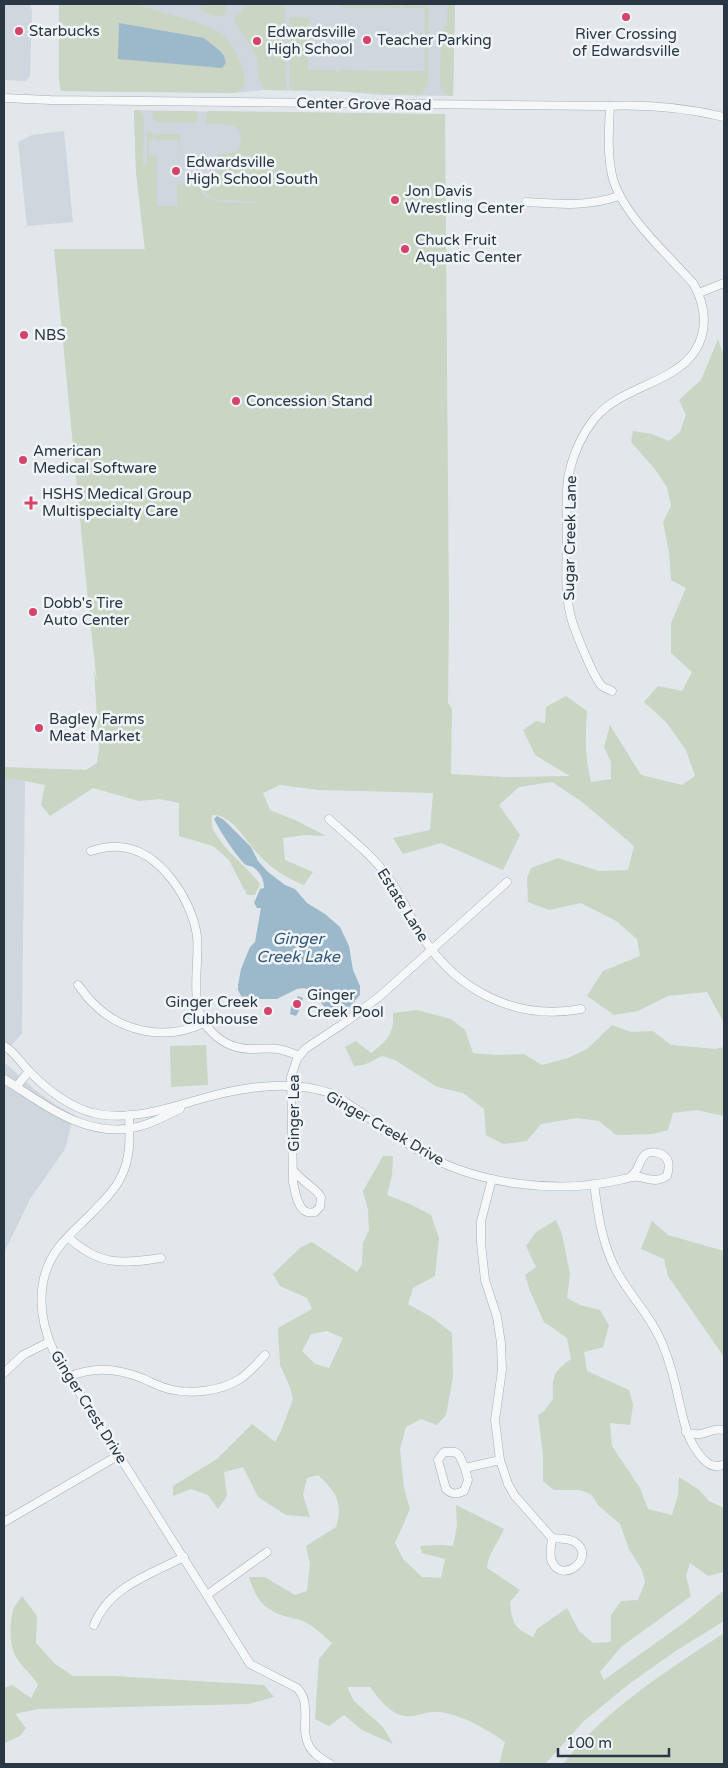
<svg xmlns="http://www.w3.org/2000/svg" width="728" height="1768" font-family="'Varela Round',sans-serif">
	<rect width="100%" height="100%" fill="#e2e7eb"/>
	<g fill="#d0d6dd">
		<polygon points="4,4 30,4 32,11 30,76 25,81 4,80"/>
		<polygon points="59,4 455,4 453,96 381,95 334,91 265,90 234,93 61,91 59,79"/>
		<polygon points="134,110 231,112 231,114 234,114 255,176 255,252 145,250 136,172"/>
		<polygon points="64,131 73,222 27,226 18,142 32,135"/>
		<polygon points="4,779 25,781 22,1033 4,1054"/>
		<polygon points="4,1062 35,1090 56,1105 74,1115 65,1149 30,1199 4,1253"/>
	</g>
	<g fill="#cad5c3" fill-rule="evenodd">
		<path d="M59 4H134L199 23 200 26 201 24C210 27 218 31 225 37 235 48 258 88 234 93L61 91 59 79Z"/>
		<path d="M200 4H206L207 5 209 4H226V13C219 20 209 13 202 11Z"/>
		<path d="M247 4H285L286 90H290L289 17 309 18 308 70H335L337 73 339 70 409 71 411 74 412 71H425V46L428 45V84L427 87 424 88 426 90 421 94 415 95 334 91 265 90C257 82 260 66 256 56 251 42 239 32 234 19Z"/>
		<polygon points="354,4 401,4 401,8 340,7 340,5 353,5"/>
		<polygon points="403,4 427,5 427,8 429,8 428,36 425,35 425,8 403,8"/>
		<polygon points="448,4 455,4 453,96 448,95 443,91 444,89 441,89 440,85 441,35 447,22"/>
		<path d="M134 110H140L144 116 143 164H147V132L154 134V138L149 140V155L157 156V206H177V184L200 185 202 194 219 202 255 203V202L250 201 217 200 202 191V183H207L209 188H217V181L218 180 217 177 218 155 237 152C238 149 239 147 240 145 246 121 224 124 209 124L206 122V114L209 111 445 114 449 614 448 703 452 709 451 774 504 777 570 776 535 755 523 730 536 721 545 723 546 707 566 696 587 711C585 734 585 759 591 782L611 779V762L604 747 610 725 641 775 682 785 695 776 686 750 666 722 644 702 658 686 682 691 692 672 671 653V623L686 588 671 580 669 552 663 522 671 506 667 487 654 468 631 442 633 431 652 434 669 441 680 432 686 415 679 400 701 380 718 339 724 356V1023L707 992 668 996 638 1011 614 1015 587 996 603 971 640 956 637 939 616 921 581 903 549 910 528 902 527 878 531 868 558 858 599 871 628 870 634 846 581 801 552 782 519 787 499 805 520 835 503 870 441 843 403 854 393 838 430 830 433 793 319 790 280 785 263 793 270 810 297 821 326 836 304 835 283 838 285 860 313 872 304 885C286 878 272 869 258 854 245 841 233 814 212 815 212 820 211 827 214 831 225 852 246 865 260 884L255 895H247L229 860 213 846 179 836V803L159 799 139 801 93 788 50 816 41 805 45 785 25 781 4 779V767L86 770 97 763 99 750 94 670 97 683 88 601 54 249H145L136 172Z"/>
		<polygon points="153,111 195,111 198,114 197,121 194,123 158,122 152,118"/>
		<polygon points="155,134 180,134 180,154 179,154 179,140 157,140 155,138"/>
		<path d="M417 1010 451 1019 465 1030 473 1053 497 1055 524 1054 542 1065 568 1058 587 1049 612 1025 631 1032 653 1031 671 1045 716 1049 724 1047V1116L697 1110 673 1113 668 1130 653 1134 616 1135 599 1121 577 1118 541 1124 527 1141 503 1144 486 1135 484 1109 463 1093 437 1087 395 1060 382 1056 364 1065 354 1066 345 1047 356 1041 371 1053C386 1042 395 1033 393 1013Z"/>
		<polygon points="206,1045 208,1085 171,1087 170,1046"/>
		<path d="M383 1156H393L392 1175 387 1195 412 1205 431 1215 439 1238 435 1276 413 1288 408 1304 433 1318 452 1333 453 1377 446 1415 437 1425 421 1419 406 1427 400 1449 404 1488 410 1509 395 1543 403 1559 422 1577 441 1578 445 1559 422 1553 420 1546 440 1545 453 1546 457 1526 456 1505 504 1529C498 1543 488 1554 487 1568L520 1590 510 1602C512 1623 514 1628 533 1637L537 1629 567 1608 579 1631 593 1643 611 1642V1615L621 1601 638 1600 645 1582 642 1570 629 1549 620 1524 598 1505 591 1494 580 1490H554L543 1481V1455L538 1415 544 1411 553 1399C552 1377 553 1372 571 1359L567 1338 544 1322 530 1291 525 1275 536 1267 526 1246 536 1232 556 1220 562 1234 570 1274 567 1298 580 1305 600 1310 609 1325 603 1347 584 1352 587 1371 629 1390 633 1405 630 1425 610 1423 612 1446 640 1488 648 1509 672 1515 678 1495 679 1477 699 1490 709 1501 724 1508V1572L708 1576 690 1563 686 1576 691 1596 621 1647 600 1672 604 1680 685 1622 724 1590V1621L677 1650 629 1684 584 1721 545 1764H499L505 1742C490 1731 458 1713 439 1712 430 1711 420 1715 412 1716 392 1718 381 1701 370 1687H347L354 1701 383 1727 393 1744 362 1730 344 1715 329 1726 315 1719 319 1659 332 1643C323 1635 314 1626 303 1621 299 1619 293 1619 288 1617 265 1611 256 1600 249 1577H265L295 1595 307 1591 310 1564 306 1546 336 1527C344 1502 335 1491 318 1475L307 1478 303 1495 310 1517 286 1515 258 1497 243 1467 224 1472 227 1496 218 1509 208 1495 191 1489 173 1496V1486L217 1459 252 1424 275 1442 281 1431 293 1399 290 1387 280 1365 278 1328 312 1309 307 1298 280 1286 273 1274 301 1247 312 1242 357 1272 362 1264 363 1243 369 1230 368 1210 363 1191ZM327 1331 343 1338 329 1368 315 1364 302 1351 311 1334Z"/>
		<polygon points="652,1221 668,1235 724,1251 724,1357 668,1276 664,1259 641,1249"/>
		<path d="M22 1596 37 1616 36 1643 55 1664 73 1676H113L264 1685 274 1697 249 1704 38 1709 15 1714 26 1728 20 1736 4 1743V1688L12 1685 31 1698 38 1685C32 1673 19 1666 14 1653 9 1641 10 1622 13 1610 15 1605 19 1600 22 1596Z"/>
		<path d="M724 1633V1764H563C605 1709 667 1671 724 1633Z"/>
	</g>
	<g fill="#9cb9cc">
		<polygon points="119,23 204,38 220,51 224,56 226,63 222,68 118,59"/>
		<path d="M217 816 224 820 251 847 258 861 268 872 285 885 295 889 307 903 325 914 340 927 349 946 353 970 360 986V995L347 1010 338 1013 332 1012 326 1009 311 990 303 988 297 989 277 999H247L241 996 238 990V985L241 969 250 947 255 942 261 908H257L254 903 260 889 264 888C264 879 260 872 253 867 251 866 248 866 246 865 238 859 218 828 214 819Z"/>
		<polygon points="298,996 303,998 301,1007 296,1016 290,1014 291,1007"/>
	</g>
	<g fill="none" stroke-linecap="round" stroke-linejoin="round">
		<defs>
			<g id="minor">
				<path d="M4 98 50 100 602 106C644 104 684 107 724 117"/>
				<path d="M610 106C609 129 607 152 612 175 620 212 667 254 693 283 705 304 709 329 695 351 673 384 622 386 595 418 582 434 574 452 569 473 565 492 567 513 567 533 567 560 564 587 570 613 572 625 594 679 602 686 604 688 609 689 612 691"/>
				<path d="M526 202C559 204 587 207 619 196"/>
				<polyline points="699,293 724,283"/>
				<path d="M329 819C349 837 372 855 388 877 402 895 409 917 422 936 457 991 516 1021 581 1009"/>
				<path d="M91 851C101 848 110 846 120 847 160 850 192 900 197 936 200 962 188 1006 208 1028 219 1041 234 1049 251 1049 260 1049 269 1048 277 1049 285 1050 292 1053 299 1056"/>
				<path d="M78 985C83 991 87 998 93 1003 122 1033 167 1041 204 1023"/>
				<path d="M4 1046C14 1051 20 1062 28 1070 46 1089 67 1106 93 1113 130 1122 168 1108 204 1098 243 1087 291 1080 330 1093 339 1097 348 1104 356 1109 376 1123 396 1136 416 1149 474 1185 558 1195 624 1179 629 1178 634 1176 639 1177 650 1179 656 1183 667 1176 670 1166 670 1156 658 1153 654 1152 650 1152 646 1154 637 1161 641 1170 630 1177"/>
				<path d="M4 1079C46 1105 88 1141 141 1126 155 1122 167 1115 180 1109"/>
				<polyline points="17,1086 29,1071"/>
				<path d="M129 1115C130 1137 131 1159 120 1179 113 1193 101 1203 91 1214 80 1225 68 1235 59 1247 35 1278 38 1318 54 1352L250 1664 297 1688C313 1704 299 1728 309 1746 313 1754 322 1759 330 1764"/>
				<path d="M294 1171C302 1182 315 1187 321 1197L320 1207 315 1212C313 1212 310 1213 307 1212 297 1209 295 1190 293 1182L291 1077 297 1059 305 1049 347 1021 380 996 507 882"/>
				<path d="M492 1179 481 1221V1243L485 1280 497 1317 501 1343 502 1370 495 1420 500 1460 508 1484 515 1496 552 1538C551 1546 549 1556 552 1562 563 1585 597 1557 575 1542 569 1538 559 1539 552 1538"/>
				<path d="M594 1184C598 1215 602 1244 617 1272 631 1297 651 1316 662 1343 670 1362 675 1381 679 1401 683 1416 685 1432 693 1445 700 1456 710 1472 724 1464"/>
				<path d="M68 1237C99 1266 122 1264 161 1258"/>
				<polyline points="4,1373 23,1355 49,1342"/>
				<path d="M69 1377C93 1366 120 1369 144 1379 153 1383 160 1387 169 1389 191 1395 221 1391 240 1379 250 1372 258 1363 265 1355"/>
				<path d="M686 1432C705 1439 707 1427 724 1430"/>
				<path d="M465 1468 468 1480 464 1491C457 1494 452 1495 446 1489L438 1460 444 1452H455L459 1455 465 1468 500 1460"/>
				<polyline points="4,1522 119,1455"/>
				<polyline points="207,1595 267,1552"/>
				<path d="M94 1625C109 1587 149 1575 184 1557"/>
			</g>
		</defs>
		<use href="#minor" stroke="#a7aeb6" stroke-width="9"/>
		<use href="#minor" stroke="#f5f7f9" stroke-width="8"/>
	</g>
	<g fill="#d4436a" stroke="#f2f5f8" stroke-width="2">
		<circle cx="626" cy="17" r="5"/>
		<circle cx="19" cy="31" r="5"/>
		<circle cx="367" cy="40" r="5"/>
		<circle cx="257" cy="41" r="5"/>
		<circle cx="176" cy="171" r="5"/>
		<circle cx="395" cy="200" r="5"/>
		<circle cx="405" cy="249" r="5"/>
		<circle cx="24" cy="335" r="5"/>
		<circle cx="236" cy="401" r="5"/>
		<circle cx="23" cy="460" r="5"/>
		<path d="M28.5 495.5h5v5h5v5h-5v5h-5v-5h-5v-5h5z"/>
		<circle cx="33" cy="612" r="5"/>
		<circle cx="39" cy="728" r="5"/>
		<circle cx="297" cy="1004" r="5"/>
		<circle cx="268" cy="1011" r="5"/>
	</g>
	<g text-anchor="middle" stroke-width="5" stroke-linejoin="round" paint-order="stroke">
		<g font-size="15" fill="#293644" stroke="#f2f5f8" text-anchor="start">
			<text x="29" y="36">Starbucks</text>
			<text x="267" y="37">Edwardsville<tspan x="267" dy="17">High School</tspan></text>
			<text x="626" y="39" text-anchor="middle">River Crossing<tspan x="626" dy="17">of Edwardsville</tspan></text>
			<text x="377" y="45">Teacher Parking</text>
			<text x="186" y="167">Edwardsville<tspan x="186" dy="17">High School South</tspan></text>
			<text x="405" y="196">Jon Davis<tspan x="405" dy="17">Wrestling Center</tspan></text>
			<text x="415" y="245">Chuck Fruit<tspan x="415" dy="17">Aquatic Center</tspan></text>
			<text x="34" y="340">NBS</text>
			<text x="246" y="406">Concession Stand</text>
			<text x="33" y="456">American<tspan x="33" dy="17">Medical Software</tspan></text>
			<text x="42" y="499">HSHS Medical Group<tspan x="42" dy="17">Multispecialty Care</tspan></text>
			<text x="43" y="608">Dobb's Tire<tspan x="43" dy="17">Auto Center</tspan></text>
			<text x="49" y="724">Bagley Farms<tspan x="49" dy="17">Meat Market</tspan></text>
			<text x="307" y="1000">Ginger<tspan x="307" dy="17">Creek Pool</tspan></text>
			<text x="258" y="1007" text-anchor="end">Ginger Creek<tspan x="258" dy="17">Clubhouse</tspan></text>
		</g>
		<g font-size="15" fill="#293644" stroke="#f2f5f8">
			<text transform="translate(364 104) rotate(1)" y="5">Center Grove Road</text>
			<text transform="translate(570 538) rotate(-89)" y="5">Sugar Creek Lane</text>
			<text transform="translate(403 905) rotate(58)" y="5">Estate Lane</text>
			<text transform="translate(294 1113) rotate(-90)" y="5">Ginger Lea</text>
			<text transform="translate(385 1128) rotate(30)" y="5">Ginger Creek Drive</text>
			<text transform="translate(89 1407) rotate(58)" y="5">Ginger Crest Drive</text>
		</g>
		<g font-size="16" font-style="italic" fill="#315a7a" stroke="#f2f5f8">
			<text x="298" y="944">Ginger<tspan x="298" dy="18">Creek Lake</tspan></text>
		</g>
	</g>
	<rect width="728" height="1768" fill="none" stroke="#293644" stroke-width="10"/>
	<path d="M558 1748v8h111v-8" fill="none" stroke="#293644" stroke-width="2.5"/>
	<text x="566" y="1748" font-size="15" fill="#293644" stroke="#f2f5f8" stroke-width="4" paint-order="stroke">100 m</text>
</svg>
